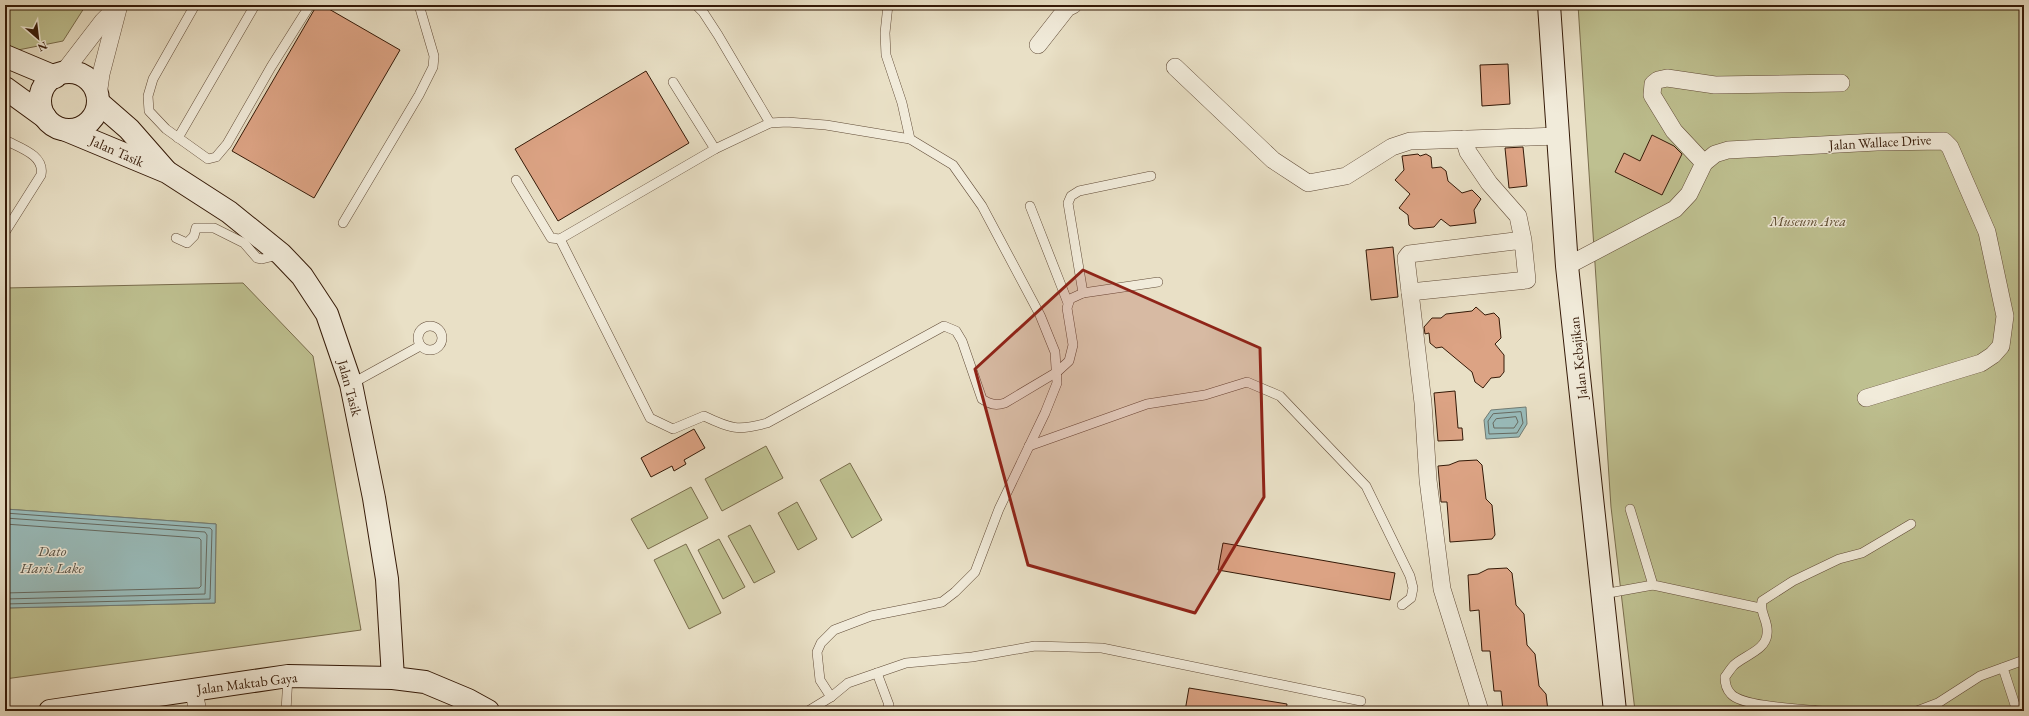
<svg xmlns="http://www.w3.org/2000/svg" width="2029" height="716" font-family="'EB Garamond',serif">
	<rect width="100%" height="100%" fill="#e9e0c6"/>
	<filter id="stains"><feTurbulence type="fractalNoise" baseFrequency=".005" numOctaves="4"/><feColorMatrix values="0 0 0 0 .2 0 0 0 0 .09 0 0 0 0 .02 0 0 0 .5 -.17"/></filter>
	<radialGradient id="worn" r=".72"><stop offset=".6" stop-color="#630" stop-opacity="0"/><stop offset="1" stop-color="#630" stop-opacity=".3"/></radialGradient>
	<g fill="#bec090" stroke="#796c4c">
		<polygon points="5,5 86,5 63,41 18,50 5,43"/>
		<polygon points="1578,5 2024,5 2024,711 1635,711 1611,507"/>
		<polygon points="243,283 313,356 361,630 5,679 5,608 215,603 216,524 5,509 5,288"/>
		<polygon points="766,446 783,478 722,511 705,479"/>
		<polygon points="850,463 882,520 852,538 820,480"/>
		<polygon points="691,487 708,518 648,549 631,519"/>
		<polygon points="797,502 817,539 798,550 778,513"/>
		<polygon points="750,525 775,572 754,583 728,536"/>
		<polygon points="719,539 745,587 723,599 698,550"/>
		<polygon points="686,544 721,613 689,629 654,560"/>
	</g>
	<g fill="#99bcbb" stroke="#717b73">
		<polygon points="1526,407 1527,424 1519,437 1486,439 1484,420 1491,410"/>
		<polygon points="5,509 216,524 215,603 5,608"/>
	</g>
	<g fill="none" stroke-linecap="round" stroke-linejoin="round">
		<g stroke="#666a61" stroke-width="1">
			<polygon points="1521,412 1523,423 1517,433 1489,434 1488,421 1493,414"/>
			<polygon points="1516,417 1518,422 1514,428 1494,428 1493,423 1496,419"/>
			<polyline points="5,513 210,528 212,530 210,599 5,604"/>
			<polyline points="5,518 205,532 207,535 205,594 5,599"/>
			<polyline points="5,524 199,538 201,540 201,586 199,588 5,593"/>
		</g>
	</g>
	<g fill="#dca384" stroke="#341907">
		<polygon points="317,5 322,5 400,50 314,198 232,151"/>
		<polygon points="1508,64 1510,104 1482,106 1480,65"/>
		<polygon points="646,71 689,143 558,221 515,149"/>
		<polygon points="1652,135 1674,146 1682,154 1662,195 1615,172 1624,153 1640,161"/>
		<polygon points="1523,147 1527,186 1509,188 1505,148"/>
		<polygon points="1418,154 1420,156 1426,154 1431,157 1432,168 1441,167 1446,171 1448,181 1462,193 1472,190 1481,199 1474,210 1476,223 1450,226 1441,219 1434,227 1414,229 1409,225 1408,215 1399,208 1410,194 1395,180 1404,170 1402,156"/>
		<polygon points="1393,247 1398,297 1371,300 1366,250"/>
		<polygon points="1476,307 1485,315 1494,313 1499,318 1501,338 1495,344 1504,355 1504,372 1500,377 1491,378 1483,388 1475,382 1472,372 1442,347 1436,348 1430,343 1429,333 1425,334 1424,327 1432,318 1441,318 1446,314 1472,311"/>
		<polygon points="1455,391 1458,428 1462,428 1463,440 1438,441 1434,393"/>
		<polygon points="694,429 705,448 684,460 686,464 674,471 672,466 651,477 641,458"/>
		<polygon points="1477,460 1482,465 1486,499 1492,505 1495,535 1492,539 1450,542 1447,502 1441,502 1438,466 1449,465 1459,461"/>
		<polygon points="1223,543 1395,573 1390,600 1218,570"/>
		<polygon points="1507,568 1512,573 1516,605 1524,614 1527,645 1535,654 1539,686 1546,694 1548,711 1503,711 1501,691 1494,691 1490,651 1482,651 1479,610 1470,611 1468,575 1478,574 1488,569"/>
		<polygon points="1189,688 1287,704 1286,711 1185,711"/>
	</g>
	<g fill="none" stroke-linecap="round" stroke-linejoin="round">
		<defs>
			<g id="lane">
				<polyline points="195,5 153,79 148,96 149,111 166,129 208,159 216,157 227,144 271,67 310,5"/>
				<polyline points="696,5 703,12 718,35 770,123"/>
				<polyline points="888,5 885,33 886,55 902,103 910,139"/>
				<polyline points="673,82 715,149"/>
				<polyline points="178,138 255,5"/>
				<path d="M5 140C20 148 45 155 41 175L5 232"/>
				<polyline points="516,180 551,238 560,239 715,149 770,123 787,122 826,125 910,139 953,165 982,206 1040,315 1055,352 1057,383 1045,413 999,509 975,572 955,592 942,602 871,616 834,630 821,643 817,652 820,680 831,697"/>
				<polyline points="1030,206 1068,303"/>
				<polyline points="343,223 419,95 433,67 434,56 419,5"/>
				<polyline points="176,238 187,243 194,236 196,228 214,228 244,243 257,258 262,259 278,255"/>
				<path d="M560 239 650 418 673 429 704 416C731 429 738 431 767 423L944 326 956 331 962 341 982 399C990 404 995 406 1005 403L1057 372 1069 361 1073 345 1067 308 1070 299 1083 293 1158 282"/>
				<polyline points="1083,293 1068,203 1071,196 1079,191 1151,176"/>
				<circle cx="430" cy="338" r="12"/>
				<polyline points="351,384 420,346"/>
				<polyline points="1029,446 1147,404 1205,395 1247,382 1280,396 1366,486 1410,576 1413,588 1411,598 1402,605"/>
				<polyline points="1630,509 1653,585 1760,608"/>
				<polyline points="1603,594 1653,585"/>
				<polyline points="2003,668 2017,711"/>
				<polyline points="877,673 889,705 886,711"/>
				<polyline points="286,711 288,676"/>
				<polyline points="808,711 831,697 848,683 906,663 972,657 1035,646 1102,648 1361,701"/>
				<path d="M1822 711C1802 709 1743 707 1731 694 1727 690 1725 683 1725 677 1728 673 1731 668 1734 665 1745 655 1766 650 1767 634 1769 621 1759 613 1762 601L1793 581 1839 559 1862 553 1911 524"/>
				<polyline points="1917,711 1938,703 1980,676 2024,660"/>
			</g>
			<g id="street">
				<polyline points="1038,45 1067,8 1073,5"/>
				<polyline points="1175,67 1273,160 1308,183 1346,176 1392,147 1410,141 1558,136"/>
				<polyline points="63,73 103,21 119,5"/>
				<polyline points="98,96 101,74 119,5"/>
				<polyline points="1464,139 1468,152 1489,183 1518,216 1523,240 1527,280 1410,292 1406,258 1409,254 1523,240"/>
				<polyline points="1704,163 1674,131 1652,95 1653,84 1658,80 1667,78 1715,85 1841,83"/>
				<polyline points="1567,266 1675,209 1689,194 1704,163 1715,154 1728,150 1877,142 1944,141 1950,147 1987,232 2005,316 2001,346 1993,355 1981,363 1866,398"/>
				<polyline points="1410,292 1423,403 1428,480 1442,589 1480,711"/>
				<polyline points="193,689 198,711"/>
			</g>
			<g id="secondary">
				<polyline points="1549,5 1567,266 1615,711"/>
				<polyline points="5,56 55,77"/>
				<circle cx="69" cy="101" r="29"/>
				<polyline points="5,88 45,117"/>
				<polyline points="98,102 129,129 165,170"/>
				<polyline points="66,130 167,172 229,212 281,254 302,276 327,314 351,384 374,498 387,579 393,678"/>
				<polyline points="50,711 288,676 393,678 425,682 468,700 488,711"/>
			</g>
		</defs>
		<use href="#lane" stroke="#614b37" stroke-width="10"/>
		<use href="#street" stroke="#614b37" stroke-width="18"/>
		<use href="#secondary" stroke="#341907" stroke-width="24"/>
		<use href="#lane" stroke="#f1ebda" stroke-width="9"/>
		<use href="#street" stroke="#f1ebda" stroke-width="17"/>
		<use href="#secondary" stroke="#f1ebda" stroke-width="22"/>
	</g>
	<path fill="#8f2418" fill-opacity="0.2" stroke="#8f2418" stroke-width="3" stroke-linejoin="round" d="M1083 270 1260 348 1264 497 1195 613 1028 565 975 369Z"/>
	<g text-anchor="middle" stroke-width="3" stroke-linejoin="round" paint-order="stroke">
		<g font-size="14" fill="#341907" stroke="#f1ebda">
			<text transform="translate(1880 142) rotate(-3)" y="5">Jalan Wallace Drive</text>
			<text transform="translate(117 151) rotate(24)" y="5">Jalan Tasik</text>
			<text transform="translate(1578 358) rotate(-96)" y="5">Jalan Kebajikan</text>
			<text transform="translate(350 388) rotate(75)" y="5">Jalan Tasik</text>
			<text transform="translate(247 683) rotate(-7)" y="5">Jalan Maktab Gaya</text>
		</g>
		<g font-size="14" font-style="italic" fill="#5d4b30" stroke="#f1ebda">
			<text x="1808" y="226">Museum Area</text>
		</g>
		<g font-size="15" font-style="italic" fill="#575246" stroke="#f1ebda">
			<text x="52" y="556">Dato<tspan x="52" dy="17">Haris Lake</tspan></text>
		</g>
	</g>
	<rect width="2029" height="716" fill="none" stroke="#e9e0c6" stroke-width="20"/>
	<rect x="6" y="6" width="2017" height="704" fill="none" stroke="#341907" stroke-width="2"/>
	<rect x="10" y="10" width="2009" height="696" fill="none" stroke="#341907"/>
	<g transform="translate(38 38) rotate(152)" stroke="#f1ebda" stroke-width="3" paint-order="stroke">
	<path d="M0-3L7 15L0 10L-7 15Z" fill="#341907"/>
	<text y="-6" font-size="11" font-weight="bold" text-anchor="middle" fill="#341907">N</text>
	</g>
	<rect width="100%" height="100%" filter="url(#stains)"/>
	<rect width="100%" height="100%" fill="url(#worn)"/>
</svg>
